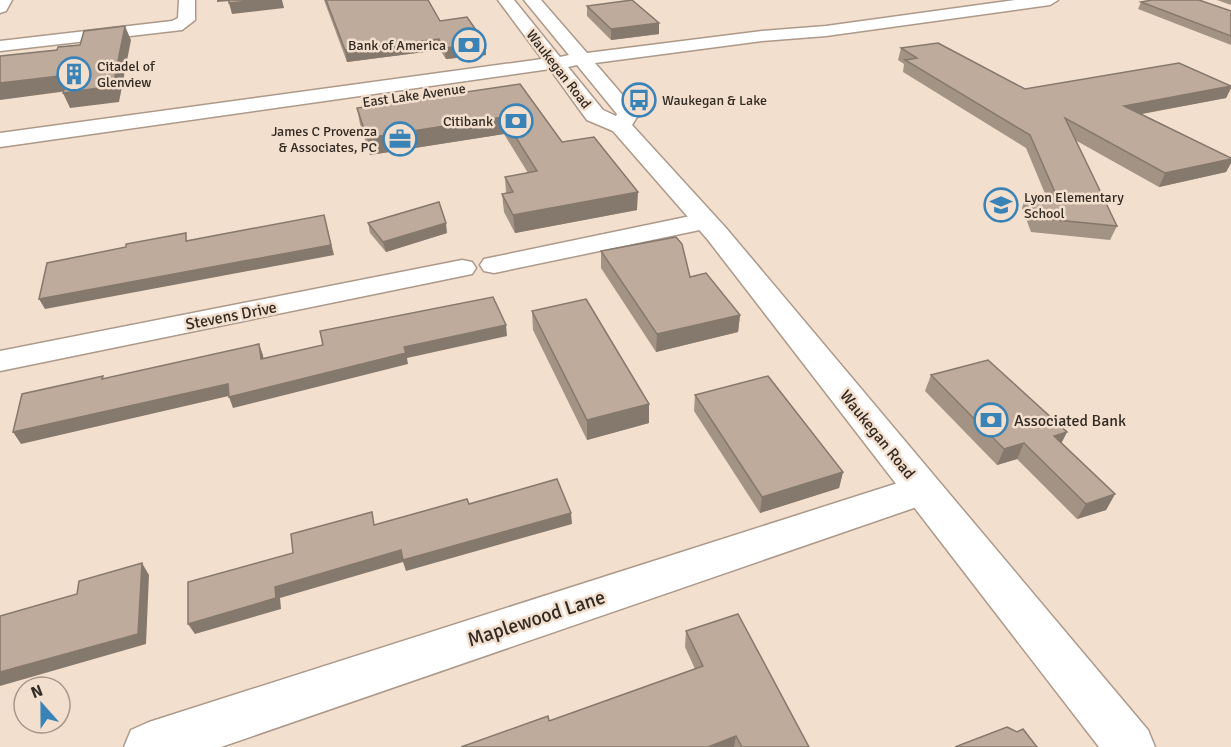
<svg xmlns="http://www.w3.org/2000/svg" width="1231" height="747" font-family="Signika,sans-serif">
	<rect width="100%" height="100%" fill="#f3dfce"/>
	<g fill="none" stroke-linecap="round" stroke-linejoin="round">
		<defs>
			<g id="minor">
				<polygon points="0,0 12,0 6,11 0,13"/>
				<polygon points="179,0 195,0 195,20 182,30 0,51 0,41 172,21 178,18"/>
				<polygon points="705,213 714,215 718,221 714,227 494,273 484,271 480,265 484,259 494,257"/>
				<polygon points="462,260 472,262 476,268 472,274 0,371 0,351"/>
				<polygon points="923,475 937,480 942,490 937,500 221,747 124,747 131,730 149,722"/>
			</g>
			<path id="primary" d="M498 0H514L560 57 569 55 524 0H541L587 53 762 31 826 26 1015 0H1058L1050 5 826 36 762 41 595 63 639 114 632 125 726 228 1148 730 1155 747H1099L708 240 613 131 587 120 550 69 0 147V133L542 59ZM577 65 617 114 616 116 603 110 568 67Z"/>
		</defs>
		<use href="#minor" stroke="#ac9989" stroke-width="3"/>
		<use href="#primary" stroke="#ac9989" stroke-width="3"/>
		<use href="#minor" fill="#fff" fill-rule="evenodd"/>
		<use href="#primary" fill="#fff" fill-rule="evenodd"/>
	</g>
	<g fill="#a39385">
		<polygon points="324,0 428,0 440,21 485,43 486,55 446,59 440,50 347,62"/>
		<polygon points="1217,0 1231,0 1231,5"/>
		<polygon points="1141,2 1231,11 1231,45 1138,9"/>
		<polygon points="587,6 659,34 611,40 587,16"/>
		<polygon points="901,48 1025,89 1231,85 1231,88 1226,98 1142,114 1231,158 1231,163 1226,172 1159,187 1075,140 1117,226 1110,240 1031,232 1022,208 1027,194 1046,196 1026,148 903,72 904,64 898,60"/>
		<polygon points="520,84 562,142 637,210 515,233 504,212 502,194 506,193 505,177 528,173 504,134 370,155 360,124 357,108"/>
		<polygon points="368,223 447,233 386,252 370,233"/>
		<polygon points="601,251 690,277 740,315 738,332 656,352 601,268"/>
		<polygon points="532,311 649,423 587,440 533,330"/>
		<polygon points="931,375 1067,432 1061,443 1115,494 1106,510 1077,519 1017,459 997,465 925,391"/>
		<polygon points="695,395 843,472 839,488 760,513 694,411"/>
		<polygon points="686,631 809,747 461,747 549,721 695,669 685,647"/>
	</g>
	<g fill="#85786c">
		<polygon points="217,0 231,0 231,1 217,2"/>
		<polygon points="258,0 282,0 284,8 232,14 229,3"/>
		<polygon points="659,23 659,34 611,40 611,29"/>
		<polygon points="125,26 131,40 119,102 70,108 63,93"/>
		<polygon points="439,39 440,50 347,62 345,50"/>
		<polygon points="485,43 486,55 446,59 444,48"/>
		<polygon points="69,75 75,90 0,100 0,83"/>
		<polygon points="1231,86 1231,88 1226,98 1119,118 1124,106"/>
		<polygon points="503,117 504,134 370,155 367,138"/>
		<polygon points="1231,159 1231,163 1226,172 1159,187 1165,173"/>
		<polygon points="638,192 637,210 515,233 513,215"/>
		<polygon points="324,215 334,255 45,309 39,299"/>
		<polygon points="446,223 447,233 386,252 383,242"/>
		<polygon points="740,315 738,332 656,352 657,334"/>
		<polygon points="506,325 507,336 407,358 408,364 233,408 229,397 404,347"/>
		<polygon points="259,344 263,355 265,370 261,359"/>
		<polygon points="228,384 233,395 21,444 13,432"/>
		<polygon points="649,404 649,423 587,440 587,420"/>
		<polygon points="1067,432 1059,448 1054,436"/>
		<polygon points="1024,443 1017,459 997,465 1004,449"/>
		<polygon points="843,472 839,488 760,513 762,497"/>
		<polygon points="1115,494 1106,510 1077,519 1086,504"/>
		<polygon points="571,513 572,524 406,571 403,562 280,598 281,609 195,634 188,624 275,587 401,550"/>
		<polygon points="142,563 149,575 146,644 0,686 0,672"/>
		<polygon points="736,736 734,747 708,747"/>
	</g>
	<g fill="#beab9b" stroke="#85786c" stroke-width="1.5">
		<polygon points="229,0 258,0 229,3"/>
		<polygon points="326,0 428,0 440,21 467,17 485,43 444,48 439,39 345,50"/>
		<polygon points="632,0 659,23 611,29 587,6"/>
		<polygon points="1152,0 1199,0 1231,11 1231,36 1141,2"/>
		<polygon points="125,26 113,86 63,93 69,75 0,83 0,56 57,50 58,47 80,45 84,31"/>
		<polygon points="938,43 1025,89 1179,63 1231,86 1124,106 1231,158 1231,159 1165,173 1065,118 1117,226 1037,218 1027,194 1057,197 1030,135 905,60 917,58 901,48"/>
		<polygon points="520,84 562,142 594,137 638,192 513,215 502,194 513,192 505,177 537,171 503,117 367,138 357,108"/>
		<polygon points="439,202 446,223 383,242 368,223"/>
		<polygon points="324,215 331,245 39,299 47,263 126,247 126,244 186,233 186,241"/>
		<polygon points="676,237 682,244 690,277 706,273 740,315 657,334 601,251"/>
		<polygon points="493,297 506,325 404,347 406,353 229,397 228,384 13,432 22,394 103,376 102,379 259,344 261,359 323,345 320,331"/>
		<polygon points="586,299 649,404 587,420 532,311"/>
		<polygon points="988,360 1067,432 1054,436 1115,494 1086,504 1024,443 1004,449 931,375"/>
		<polygon points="768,376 843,472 762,497 695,395"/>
		<polygon points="557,479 571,513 403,560 401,550 275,587 276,598 188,624 188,582 293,553 291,534 372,512 374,525 467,499 469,504"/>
		<polygon points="142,563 138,634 0,672 0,616 77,594 79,581"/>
		<polygon points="738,614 809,747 742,747 736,736 708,747 461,747 548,716 549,721 703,666 686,631"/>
		<polygon points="1007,727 1017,732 1023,729 1037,747 955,747"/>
	</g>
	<defs>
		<symbol id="bank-ring" viewBox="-11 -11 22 22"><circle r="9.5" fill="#f3dfce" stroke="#3a83b7" stroke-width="1.5"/><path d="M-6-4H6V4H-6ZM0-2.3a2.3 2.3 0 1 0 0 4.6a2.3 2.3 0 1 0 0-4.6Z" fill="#3a83b7"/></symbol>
		<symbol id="building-ring" viewBox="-11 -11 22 22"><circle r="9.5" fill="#f3dfce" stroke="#3a83b7" stroke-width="1.5"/><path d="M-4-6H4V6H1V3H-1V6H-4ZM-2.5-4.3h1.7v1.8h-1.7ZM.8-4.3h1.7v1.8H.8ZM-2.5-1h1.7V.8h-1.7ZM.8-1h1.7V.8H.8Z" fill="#3a83b7"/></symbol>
		<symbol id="bus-ring" viewBox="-11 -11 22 22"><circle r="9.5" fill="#f3dfce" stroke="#3a83b7" stroke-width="1.5"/><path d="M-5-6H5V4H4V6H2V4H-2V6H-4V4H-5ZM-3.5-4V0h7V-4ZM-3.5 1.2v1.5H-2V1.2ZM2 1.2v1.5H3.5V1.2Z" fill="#3a83b7"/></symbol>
		<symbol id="office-ring" viewBox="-11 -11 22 22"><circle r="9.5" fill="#f3dfce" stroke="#3a83b7" stroke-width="1.5"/><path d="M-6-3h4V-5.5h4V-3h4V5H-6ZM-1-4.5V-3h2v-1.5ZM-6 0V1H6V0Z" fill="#3a83b7"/></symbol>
		<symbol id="school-ring" viewBox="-11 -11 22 22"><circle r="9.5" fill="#f3dfce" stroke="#3a83b7" stroke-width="1.5"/><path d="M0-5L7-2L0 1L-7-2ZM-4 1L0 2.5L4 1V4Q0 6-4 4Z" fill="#3a83b7"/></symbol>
	</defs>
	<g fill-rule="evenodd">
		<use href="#bank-ring" x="450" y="26" width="38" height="38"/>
		<use href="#building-ring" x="55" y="55" width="38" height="38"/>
		<use href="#bus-ring" x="620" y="81" width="38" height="38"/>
		<use href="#bank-ring" x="497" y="102" width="38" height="38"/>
		<use href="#office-ring" x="381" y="120" width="38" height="38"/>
		<use href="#school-ring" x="982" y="186" width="38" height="38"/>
		<use href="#bank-ring" x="972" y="401" width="38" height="38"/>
	</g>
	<g text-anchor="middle" stroke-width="5" stroke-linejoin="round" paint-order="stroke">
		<g font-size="14" fill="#322b24" stroke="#f3dfce" text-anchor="end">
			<text x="446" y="50">Bank of America</text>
			<text x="97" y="71" text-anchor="start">Citadel of<tspan x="97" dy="16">Glenview</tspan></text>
			<text x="662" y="105" text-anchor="start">Waukegan &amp; Lake</text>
			<text x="493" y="126">Citibank</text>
			<text x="377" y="136">James C Provenza<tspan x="377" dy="16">&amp; Associates, PC</tspan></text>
			<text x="1024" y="202" text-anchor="start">Lyon Elementary<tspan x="1024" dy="16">School</tspan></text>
		</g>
		<g font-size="14" fill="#322b24" stroke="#f3dfce">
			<text transform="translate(559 69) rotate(52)" y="5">Waukegan Road</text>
			<text transform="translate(414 95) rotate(-8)" y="5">East Lake Avenue</text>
		</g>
		<g font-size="16" fill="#322b24" stroke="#f3dfce">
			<text transform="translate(231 315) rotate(-11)" y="6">Stevens Drive</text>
			<text transform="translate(878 434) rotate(51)" y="6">Waukegan Road</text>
		</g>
		<g font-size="16" fill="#322b24" stroke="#f3dfce" text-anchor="start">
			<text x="1014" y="426">Associated Bank</text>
		</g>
		<g font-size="20" fill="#322b24" stroke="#f3dfce">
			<text transform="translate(536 618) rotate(-18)" y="7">Maplewood Lane</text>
		</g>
	</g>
	<g transform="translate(42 705) rotate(339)"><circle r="28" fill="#f3dfce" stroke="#a6978a" stroke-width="1.5"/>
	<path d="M0-4.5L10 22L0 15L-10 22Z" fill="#3a83b7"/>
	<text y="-9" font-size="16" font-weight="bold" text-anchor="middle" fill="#322b24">N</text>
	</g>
</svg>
